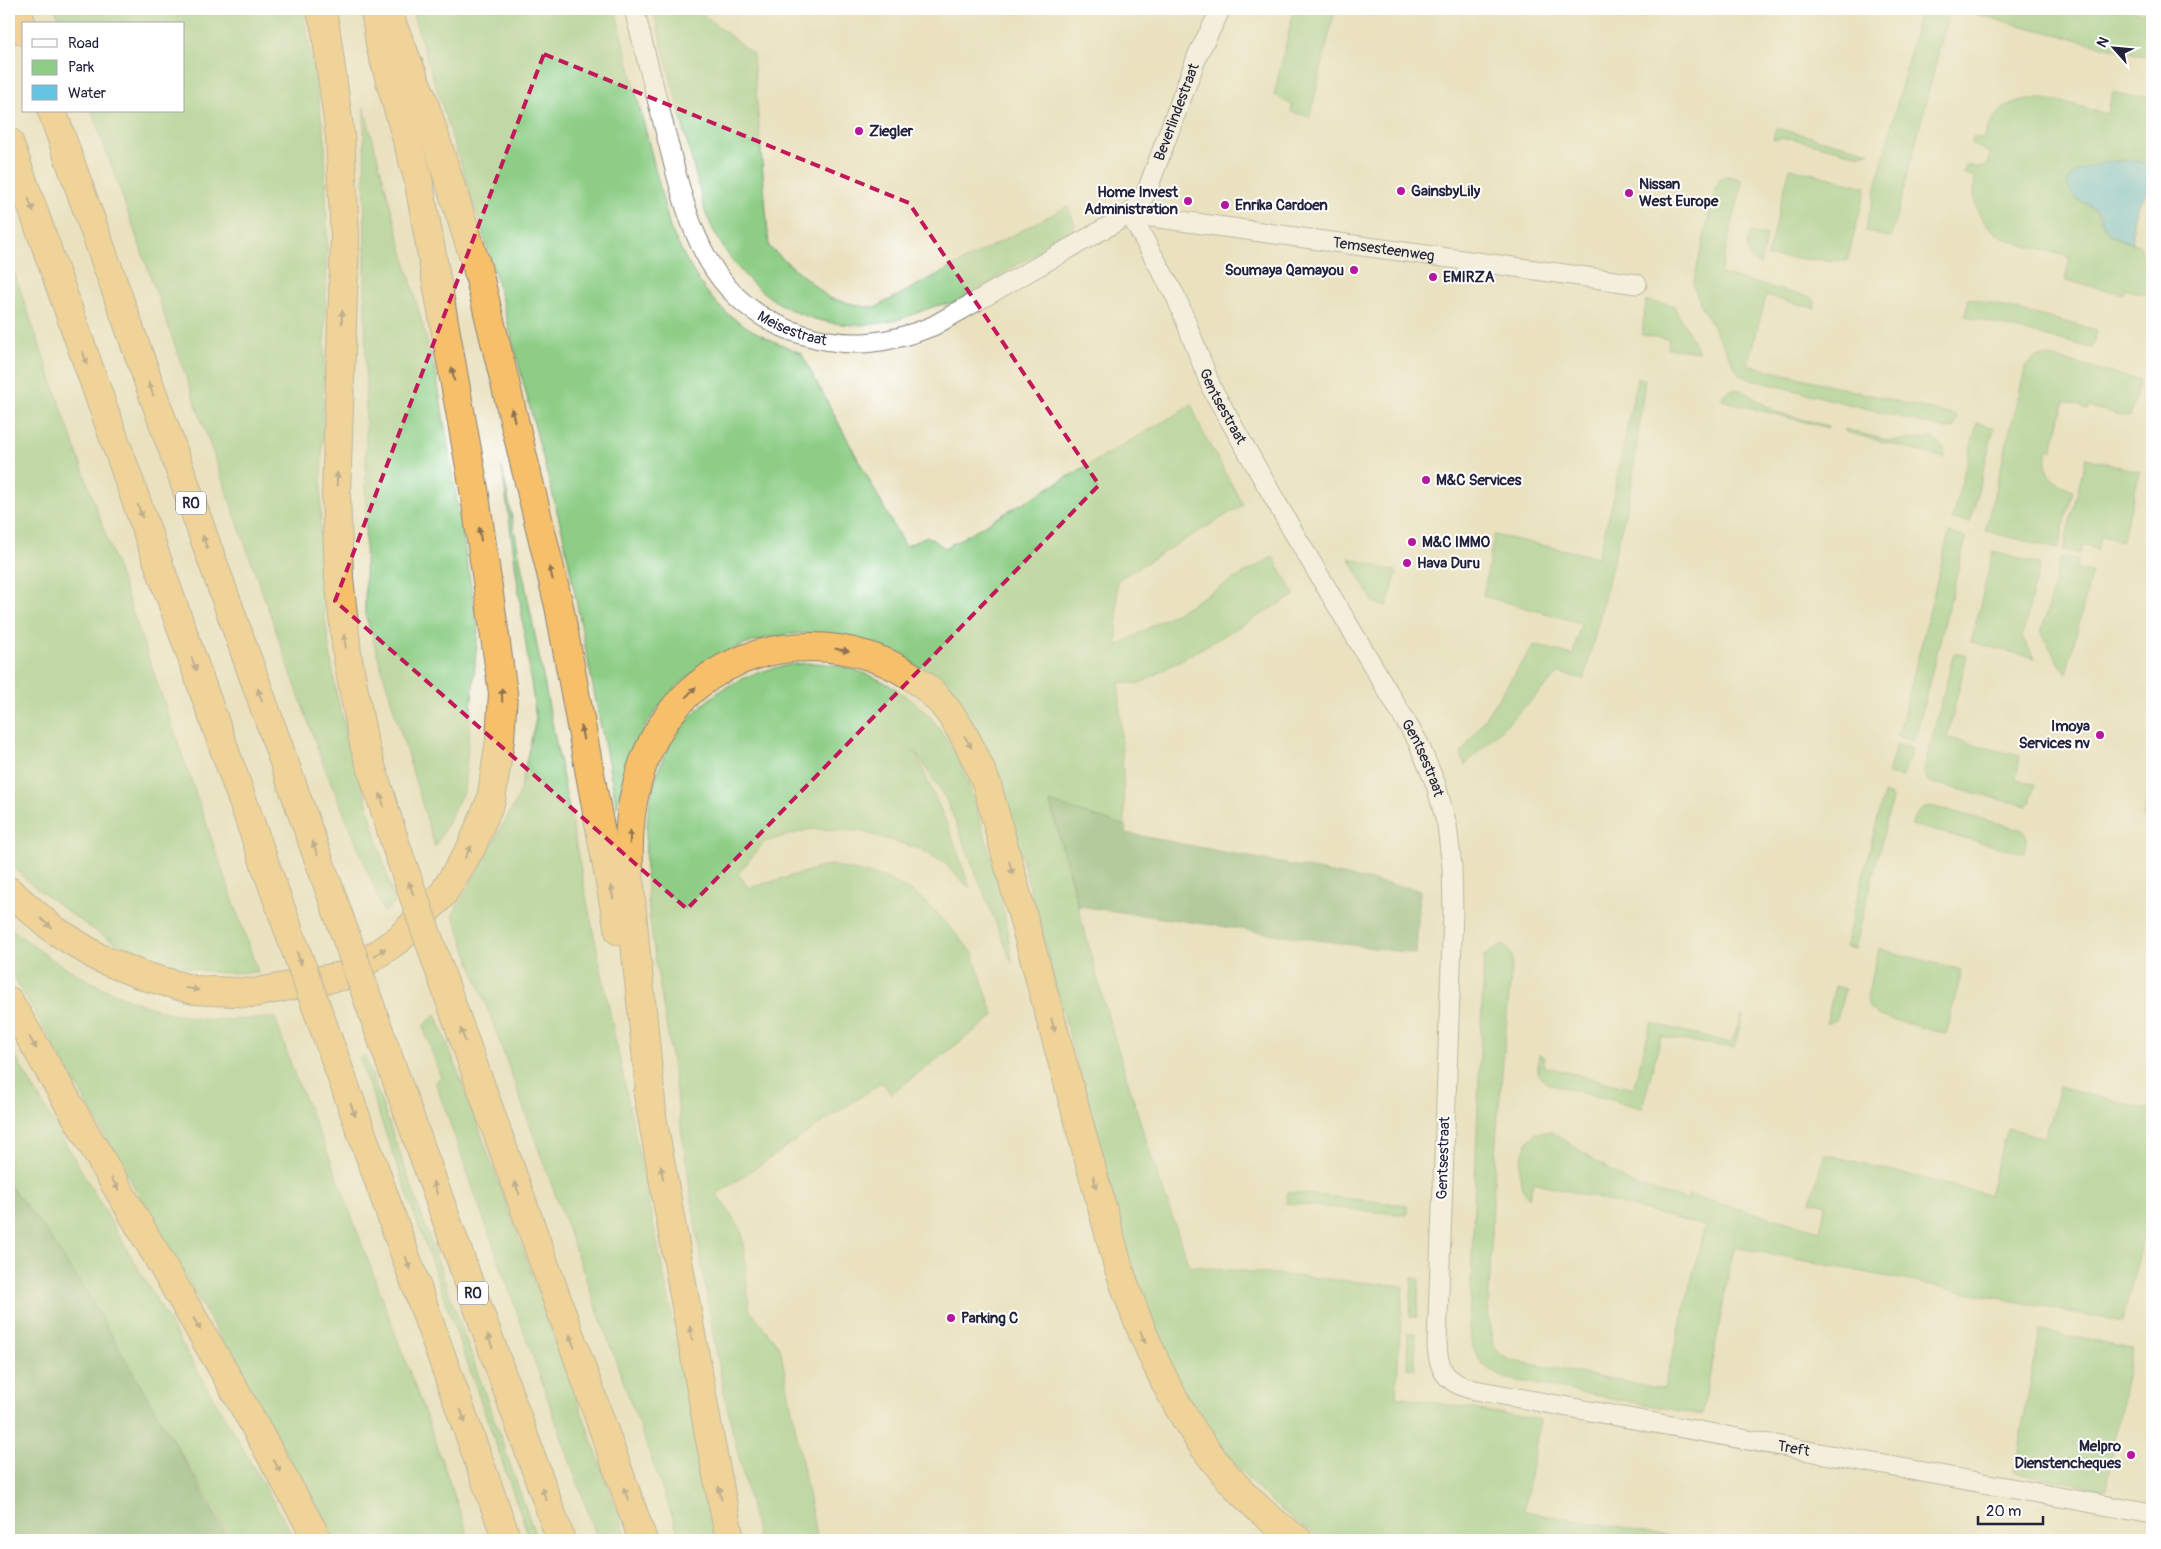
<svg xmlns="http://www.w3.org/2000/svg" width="2161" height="1549" font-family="Pangolin,sans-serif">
	<rect width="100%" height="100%" fill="#fff"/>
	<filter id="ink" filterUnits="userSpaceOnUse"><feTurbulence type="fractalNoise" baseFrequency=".02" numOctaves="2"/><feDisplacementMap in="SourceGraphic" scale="10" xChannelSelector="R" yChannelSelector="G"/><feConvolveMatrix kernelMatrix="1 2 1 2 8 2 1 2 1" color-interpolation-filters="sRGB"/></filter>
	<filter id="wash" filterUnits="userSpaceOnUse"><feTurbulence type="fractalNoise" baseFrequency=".0096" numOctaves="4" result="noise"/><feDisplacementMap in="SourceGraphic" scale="20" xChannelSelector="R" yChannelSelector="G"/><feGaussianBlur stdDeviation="1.12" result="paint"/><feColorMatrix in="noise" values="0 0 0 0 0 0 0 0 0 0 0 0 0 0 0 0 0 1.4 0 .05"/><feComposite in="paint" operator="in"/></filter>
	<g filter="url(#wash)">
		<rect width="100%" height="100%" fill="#eae1bf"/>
		<g fill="#8dcd85" stroke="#587860">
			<polygon points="55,9 303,9 325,140 327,243 320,544 324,612 336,693 395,904 384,912 350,827 322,761 92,111 184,111 184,24 61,24"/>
			<path d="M411 9H615L670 228C684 256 698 285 720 307 742 328 773 341 801 353L905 547 927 536 945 548 1192 405 1201 429 1243 505 1117 580V646L1273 557 1295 595 1139 684 1119 682 1125 826 1050 803 1107 1014 1149 1150 1189 1266 1403 1286 1396 1396 1540 1420 1524 1511 1692 1540H1323C1228 1481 1174 1389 1139 1286 1124 1244 1115 1201 1103 1158 1080 1076 1057 992 1035 909 1018 844 1005 777 970 719 954 692 929 676 903 660 808 602 685 643 637 742 627 762 622 786 617 808L563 534 491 259Z"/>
			<path d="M653 9H696L753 54 769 247 829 298 865 307H876L1068 206 1075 225 1073 230C1056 245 1032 256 1012 268 998 277 971 297 957 302 951 304 942 304 935 306 917 312 901 321 881 323 798 335 734 285 705 211Z"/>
			<polygon points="1294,9 1335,9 1310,117 1291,112 1292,105 1274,95"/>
			<polygon points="1921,9 1950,9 1891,238 1865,231"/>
			<polygon points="1954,9 2128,9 2152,15 2152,58"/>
			<path d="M2113 92 2134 97 2152 95V162L2144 163 2136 160 2117 161 2076 172 2073 196 2095 210 2109 234 2128 243 2139 244 2145 262 2152 272V296L2124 289 2123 294 2065 280 2070 257C2023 244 1966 241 1975 177L1964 174 1966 165 1981 168 1988 164 1990 156 1989 152 1971 144 1973 137 1983 139C2006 77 2060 102 2107 114Z"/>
			<polygon points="364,107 437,379 478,629 464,790 435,847 365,613 366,426"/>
			<polygon points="1776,128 1870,152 1866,154 1855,154 1790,138 1773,139"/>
			<polygon points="1790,168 1866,187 1847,261 1767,257"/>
			<polygon points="1727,176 1740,179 1742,184 1720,274 1812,298 1815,301 1815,308 1766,296 1748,365 1957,416 1954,428 1947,429 1746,378 1739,374 1700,303 1693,285 1716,186 1720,179"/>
			<path d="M1750 232 1767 236 1760 265C1745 257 1746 246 1750 232Z"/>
			<path d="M9 258 258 972C243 972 227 974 213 972 149 963 107 943 58 904 40 891 23 879 9 862Z"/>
			<polygon points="1969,298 2097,330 2092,348 1965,316"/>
			<polygon points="1646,301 1673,305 1699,352 1668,348 1669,339 1642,335"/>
			<path d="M2045 356 2140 380 2130 417 2088 407 2087 410 2083 409V406L2064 401 2052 450 2048 449C2043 475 2049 480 2073 490L2058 549 1985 531 2026 366 2036 357Z"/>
			<polygon points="1637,379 1645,379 1631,490 1584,679 1559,673 1465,765 1461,754 1534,645 1573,655 1581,623 1483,596 1494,535 1598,557 1611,508"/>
			<polygon points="1733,389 1741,390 1776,412 1828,426 1828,428 1721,400 1724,394"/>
			<polygon points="1977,423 1994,428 1970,522 1952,519"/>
			<polygon points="1845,429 1890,441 1933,438 1944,448 1945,458 1845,432"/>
			<polygon points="2086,458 2140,472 2122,541 2101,536 2097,550 2083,544 2080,554 2063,550"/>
			<polygon points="502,467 586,896 718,1540 681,1540 453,914 518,798 536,719"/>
			<polygon points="1949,533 1966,538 1915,739 1912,740 1898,737"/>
			<polygon points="1993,552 2040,564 2022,637 2034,658 1971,642"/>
			<polygon points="2061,557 2078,561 2076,570 2092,572 2066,674 2041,634"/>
			<polygon points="1349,558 1397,572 1387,606 1374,603"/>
			<polygon points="1954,653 1967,656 1947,738 2020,756 2016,779 2035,784 2030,803 2027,806 1929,782 1924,775 1924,770"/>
			<path d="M809 663C869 663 929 700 956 755 964 769 969 786 974 801 992 854 1005 908 1012 963L947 801 914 750 950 831 970 888 943 862 920 849 860 831 811 829 764 842 738 874 749 888 830 865 887 878 918 896 942 918 972 952 994 1016 891 1094 882 1082 717 1194 742 1231 749 1309 780 1348 817 1540H758C748 1490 734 1441 724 1392 701 1276 686 1159 669 1042 657 966 633 859 654 784 674 711 735 667 809 663Z"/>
			<polygon points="1896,745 1909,747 1912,750 1903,777 1888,774"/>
			<polygon points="2150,789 2152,790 2152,834 2143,816"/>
			<polygon points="1884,793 1890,795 1892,799 1855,949 1845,947"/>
			<path d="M1930 806 2021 829 2027 837 2024 853 1911 825C1915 814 1918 810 1930 806Z"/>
			<path d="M9 926C58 971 147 1017 214 1020 234 1021 255 1018 275 1018L296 1079 331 1161 430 1427 470 1540H336L9 968Z"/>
			<path d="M1503 944 1512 956V962L1496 1139 1488 1316 1493 1345 1500 1354 1509 1360 1664 1389 1705 1226 1533 1182 1529 1198C1514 1180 1518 1149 1535 1134L1550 1131 1633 1185 1687 1200 1688 1195 1820 1231 1826 1205 1811 1201 1824 1154 1989 1195 2007 1128 2045 1138 2059 1087 2152 1111V1205L2122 1322 1734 1247 1702 1415 1508 1379C1483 1371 1472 1354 1469 1329L1484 956Z"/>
			<polygon points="1879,949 1962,970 1946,1034 1879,1016 1869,1008 1867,997"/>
			<polygon points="1835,986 1845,989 1837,1019 1826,1024"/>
			<polygon points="436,1014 476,1120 628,1540 598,1540 435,1081 441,1078 423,1026"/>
			<path d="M1742 1015 1743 1016 1734 1048 1661 1037 1642 1108 1549 1084C1536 1078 1537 1068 1539 1055L1545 1057 1543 1066 1633 1089 1651 1023 1731 1043Z"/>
			<polygon points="9,1046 280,1513 295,1540 233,1540 171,1437 141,1393 44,1228 9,1185"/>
			<polygon points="365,1056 537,1540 530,1540 359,1058"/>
			<polygon points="1288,1192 1407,1205 1407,1215 1286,1203"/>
			<polygon points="1412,1278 1419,1279 1417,1317 1410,1317"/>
			<polygon points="2040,1331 2132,1348 2106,1489 2014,1472"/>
			<polygon points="1408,1333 1416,1333 1415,1369 1407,1368"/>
		</g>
		<g fill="#72b072" stroke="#4a6956">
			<polygon points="1050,802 1125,826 1126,833 1420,890 1416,954 1078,906"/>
			<polygon points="9,1185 44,1228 90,1298 230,1540 9,1540"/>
		</g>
		<path fill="#64c5e2" stroke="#43748e" d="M2132 160 2144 163 2152 162V186L2138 205 2133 221V244L2109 234C2104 227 2102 216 2096 210 2083 199 2074 202 2067 184 2071 165 2115 161 2132 160Z"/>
	</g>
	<g filter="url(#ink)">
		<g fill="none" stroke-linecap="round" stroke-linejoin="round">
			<defs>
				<g id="minor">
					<path id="s1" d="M634 9C645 52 656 95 667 138 689 225 706 305 804 335 850 349 889 344 933 326L1130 214 1141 202 1148 188 1198 54 1221 9"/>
					<path id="s2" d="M1130 214 1177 299 1212 389 1291 528 1418 742 1436 785 1447 825 1452 867 1453 912 1437 1344C1438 1372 1448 1384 1475 1390L2152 1514"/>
					<path id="s3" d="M1130 214 1637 284"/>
				</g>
				<g id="motorway">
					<polyline points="16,9 24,31"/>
					<polyline points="320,9 325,25 340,135 345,238 336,493 339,577 347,654 364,744 396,846"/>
					<polyline points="386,9 423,100 477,267 559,606 619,931"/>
					<polyline points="52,111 331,894"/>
					<polyline points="9,142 282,912"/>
					<polyline points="9,891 53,929 99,958 144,976 194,990 253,993 347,975 399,939 443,894 471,848 491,800 500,740 503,693 474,489 418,178 381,49 375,10"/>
					<polyline points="450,1000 643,1540"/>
					<polyline points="9,1001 233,1387 318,1540"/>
					<polyline points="384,1045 561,1540"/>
					<polyline points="337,1064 507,1540"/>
					<polyline points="648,1094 710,1440 730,1540"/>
					<path d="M652 1113C647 1060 642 1007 636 954 631 900 622 838 637 784 646 747 667 709 698 685 760 635 858 634 922 684 954 709 972 748 987 785L1118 1266C1154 1374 1201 1473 1298 1540"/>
				</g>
			</defs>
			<use href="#minor" stroke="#86827d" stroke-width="21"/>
			<use href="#motorway" stroke="#86827d" stroke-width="30"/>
			<use href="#minor" stroke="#fff" stroke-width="19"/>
			<use href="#motorway" stroke="#f6c06b" stroke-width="28"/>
			<defs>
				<g id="motorway-bridge">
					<polyline points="396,846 450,1000"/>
					<polyline points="331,894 384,1045"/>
					<polyline points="282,912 337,1064"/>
				</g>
			</defs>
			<use href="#motorway-bridge" stroke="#86827d" stroke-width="30" stroke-linecap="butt"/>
			<use href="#motorway-bridge" stroke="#f6c06b" stroke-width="28"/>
		</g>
		<defs><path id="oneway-solid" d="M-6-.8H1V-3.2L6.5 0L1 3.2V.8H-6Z" transform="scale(1.25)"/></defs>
		<g fill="#8c7153">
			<use href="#oneway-solid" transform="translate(31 205) rotate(70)"/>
			<use href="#oneway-solid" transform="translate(342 317) rotate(-88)"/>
			<use href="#oneway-solid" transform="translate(85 358) rotate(70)"/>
			<use href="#oneway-solid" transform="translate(453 374) rotate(-100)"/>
			<use href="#oneway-solid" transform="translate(151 389) rotate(-110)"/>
			<use href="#oneway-solid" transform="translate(513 415) rotate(-104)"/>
			<use href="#oneway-solid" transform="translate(337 479) rotate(-88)"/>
			<use href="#oneway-solid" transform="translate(140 511) rotate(70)"/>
			<use href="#oneway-solid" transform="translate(480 534) rotate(-98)"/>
			<use href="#oneway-solid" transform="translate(205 542) rotate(-110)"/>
			<use href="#oneway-solid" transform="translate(551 573) rotate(-104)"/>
			<use href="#oneway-solid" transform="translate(345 641) rotate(-96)"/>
			<use href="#oneway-solid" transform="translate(842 650) rotate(11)"/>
			<use href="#oneway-solid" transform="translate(194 664) rotate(70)"/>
			<use href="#oneway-solid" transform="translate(691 692) rotate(-44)"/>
			<use href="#oneway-solid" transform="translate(260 695) rotate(-110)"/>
			<use href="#oneway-solid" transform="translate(502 695) rotate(-92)"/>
			<use href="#oneway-solid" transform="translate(582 733) rotate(-100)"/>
			<use href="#oneway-solid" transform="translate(968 742) rotate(60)"/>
			<use href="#oneway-solid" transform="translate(382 800) rotate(-107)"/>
			<use href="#oneway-solid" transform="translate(630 837) rotate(-88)"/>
			<use href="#oneway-solid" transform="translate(315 848) rotate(-110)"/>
			<use href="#oneway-solid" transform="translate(468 852) rotate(-61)"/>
			<use href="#oneway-solid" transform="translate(1011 868) rotate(75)"/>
			<use href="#oneway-solid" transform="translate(411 888) rotate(-109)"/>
			<use href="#oneway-solid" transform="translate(612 892) rotate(-100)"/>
			<use href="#oneway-solid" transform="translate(46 923) rotate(41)"/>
			<use href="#oneway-solid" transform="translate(380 952) rotate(-35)"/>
			<use href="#oneway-solid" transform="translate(299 958) rotate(70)"/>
			<use href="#oneway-solid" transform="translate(192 989) rotate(10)"/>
			<use href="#oneway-solid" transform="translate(1053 1025) rotate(75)"/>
			<use href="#oneway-solid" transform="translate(463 1035) rotate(-110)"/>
			<use href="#oneway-solid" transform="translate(33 1043) rotate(60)"/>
			<use href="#oneway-solid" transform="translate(353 1110) rotate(70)"/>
			<use href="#oneway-solid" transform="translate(662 1173) rotate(-100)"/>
			<use href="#oneway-solid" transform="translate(1095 1182) rotate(75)"/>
			<use href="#oneway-solid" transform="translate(115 1184) rotate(60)"/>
			<use href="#oneway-solid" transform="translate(435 1188) rotate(-110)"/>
			<use href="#oneway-solid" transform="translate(517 1188) rotate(-110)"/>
			<use href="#oneway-solid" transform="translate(408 1263) rotate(70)"/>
			<use href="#oneway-solid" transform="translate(197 1324) rotate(60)"/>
			<use href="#oneway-solid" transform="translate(691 1333) rotate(-100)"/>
			<use href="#oneway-solid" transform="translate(1143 1337) rotate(67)"/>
			<use href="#oneway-solid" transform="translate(490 1341) rotate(-110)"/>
			<use href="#oneway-solid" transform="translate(572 1341) rotate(-110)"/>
			<use href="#oneway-solid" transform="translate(463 1416) rotate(70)"/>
			<use href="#oneway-solid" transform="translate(277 1466) rotate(61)"/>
			<use href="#oneway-solid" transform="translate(720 1493) rotate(-102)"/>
			<use href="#oneway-solid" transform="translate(544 1494) rotate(-110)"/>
			<use href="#oneway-solid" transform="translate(626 1494) rotate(-110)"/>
		</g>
	</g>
	<path d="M0 0H2161V1549H0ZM544 54 909 203 1099 485 687 909 335 601Z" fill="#eae1bf" fill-opacity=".55" fill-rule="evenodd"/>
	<path fill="none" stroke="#c2185b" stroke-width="4" stroke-dasharray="10 6" stroke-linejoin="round" d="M544 54 909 203 1099 485 687 909 335 601Z"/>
	<g fill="#b5179e" stroke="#fff" stroke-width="2">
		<circle cx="859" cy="131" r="5"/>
		<circle cx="1401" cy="191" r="5"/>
		<circle cx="1629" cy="193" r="5"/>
		<circle cx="1188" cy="201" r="5"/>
		<circle cx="1225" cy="205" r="5"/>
		<circle cx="1354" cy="270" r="5"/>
		<circle cx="1433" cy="277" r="5"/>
		<circle cx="1426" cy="480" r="5"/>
		<circle cx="1412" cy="542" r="5"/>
		<circle cx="1407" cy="563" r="5"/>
		<circle cx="2100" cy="735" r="5"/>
		<circle cx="951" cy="1318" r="5"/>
		<circle cx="2131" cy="1455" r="5"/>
	</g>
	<g text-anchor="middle" stroke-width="4" stroke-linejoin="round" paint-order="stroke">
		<g fill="#fff" stroke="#646476" stroke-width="1">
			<rect x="176" y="491.5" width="30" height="23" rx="4"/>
			<rect x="458" y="1281.5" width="30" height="23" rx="4"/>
		</g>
		<g font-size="14" font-weight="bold" fill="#22223b">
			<text x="191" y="508">R0</text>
			<text x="473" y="1298">R0</text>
		</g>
		<g font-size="15" fill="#22223b" stroke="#fff">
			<text dy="5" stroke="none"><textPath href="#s1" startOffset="859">Beverlindestraat</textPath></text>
			<text dy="5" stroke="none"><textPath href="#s3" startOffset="256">Temsesteenweg</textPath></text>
			<text dy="5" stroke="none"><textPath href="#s1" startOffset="374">Meisestraat</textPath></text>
			<text dy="5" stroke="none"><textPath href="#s2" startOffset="214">Gentsestraat</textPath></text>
			<text dy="5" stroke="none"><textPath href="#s2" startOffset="619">Gentsestraat</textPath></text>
			<text transform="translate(1443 1158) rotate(-88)" y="5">Gentsestraat</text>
			<text dy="5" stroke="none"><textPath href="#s2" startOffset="1600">Treft</textPath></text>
		</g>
		<g font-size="15" font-weight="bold" fill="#22223b" stroke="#fff" text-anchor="start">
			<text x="869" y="136">Ziegler</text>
			<text x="1639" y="189">Nissan<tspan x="1639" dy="17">West Europe</tspan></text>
			<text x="1411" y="196">GainsbyLily</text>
			<text x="1178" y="197" text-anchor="end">Home Invest<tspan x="1178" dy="17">Administration</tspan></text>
			<text x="1235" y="210">Enrika Cardoen</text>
			<text x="1344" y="275" text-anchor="end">Soumaya Qamayou</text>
			<text x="1443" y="282">EMIRZA</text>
			<text x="1436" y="485">M&amp;C Services</text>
			<text x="1422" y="547">M&amp;C IMMO</text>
			<text x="1417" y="568">Hava Duru</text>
			<text x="2090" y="731" text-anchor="end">Imoya<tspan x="2090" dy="17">Services nv</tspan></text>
			<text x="961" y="1323">Parking C</text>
			<text x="2121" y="1451" text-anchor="end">Melpro<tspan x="2121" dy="17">Dienstencheques</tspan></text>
		</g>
	</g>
	<rect width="2161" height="1549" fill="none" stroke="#fff" stroke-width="30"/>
	<rect x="22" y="22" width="162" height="90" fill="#ffffff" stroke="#a7a7b1"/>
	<rect x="32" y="39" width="25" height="8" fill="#ffffff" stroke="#a7a7b1"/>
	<text x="68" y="48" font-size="15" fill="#22223b">Road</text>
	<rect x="32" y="60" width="25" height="15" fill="#8dcd85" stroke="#a7a7b1"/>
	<text x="68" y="72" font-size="15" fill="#22223b">Park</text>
	<rect x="32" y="85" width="25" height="15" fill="#64c5e2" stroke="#a7a7b1"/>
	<text x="68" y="98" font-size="15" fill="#22223b">Water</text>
	<g transform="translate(2114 48) rotate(297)" stroke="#ffffff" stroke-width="4" paint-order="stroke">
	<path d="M0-4L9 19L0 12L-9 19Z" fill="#22223b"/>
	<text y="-8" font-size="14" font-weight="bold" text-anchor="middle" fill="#22223b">N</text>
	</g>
	<path d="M1978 1516v8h65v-8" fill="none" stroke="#22223b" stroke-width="2.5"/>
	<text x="1986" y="1516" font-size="15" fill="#22223b" stroke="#ffffff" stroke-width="4" paint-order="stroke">20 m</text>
</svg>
